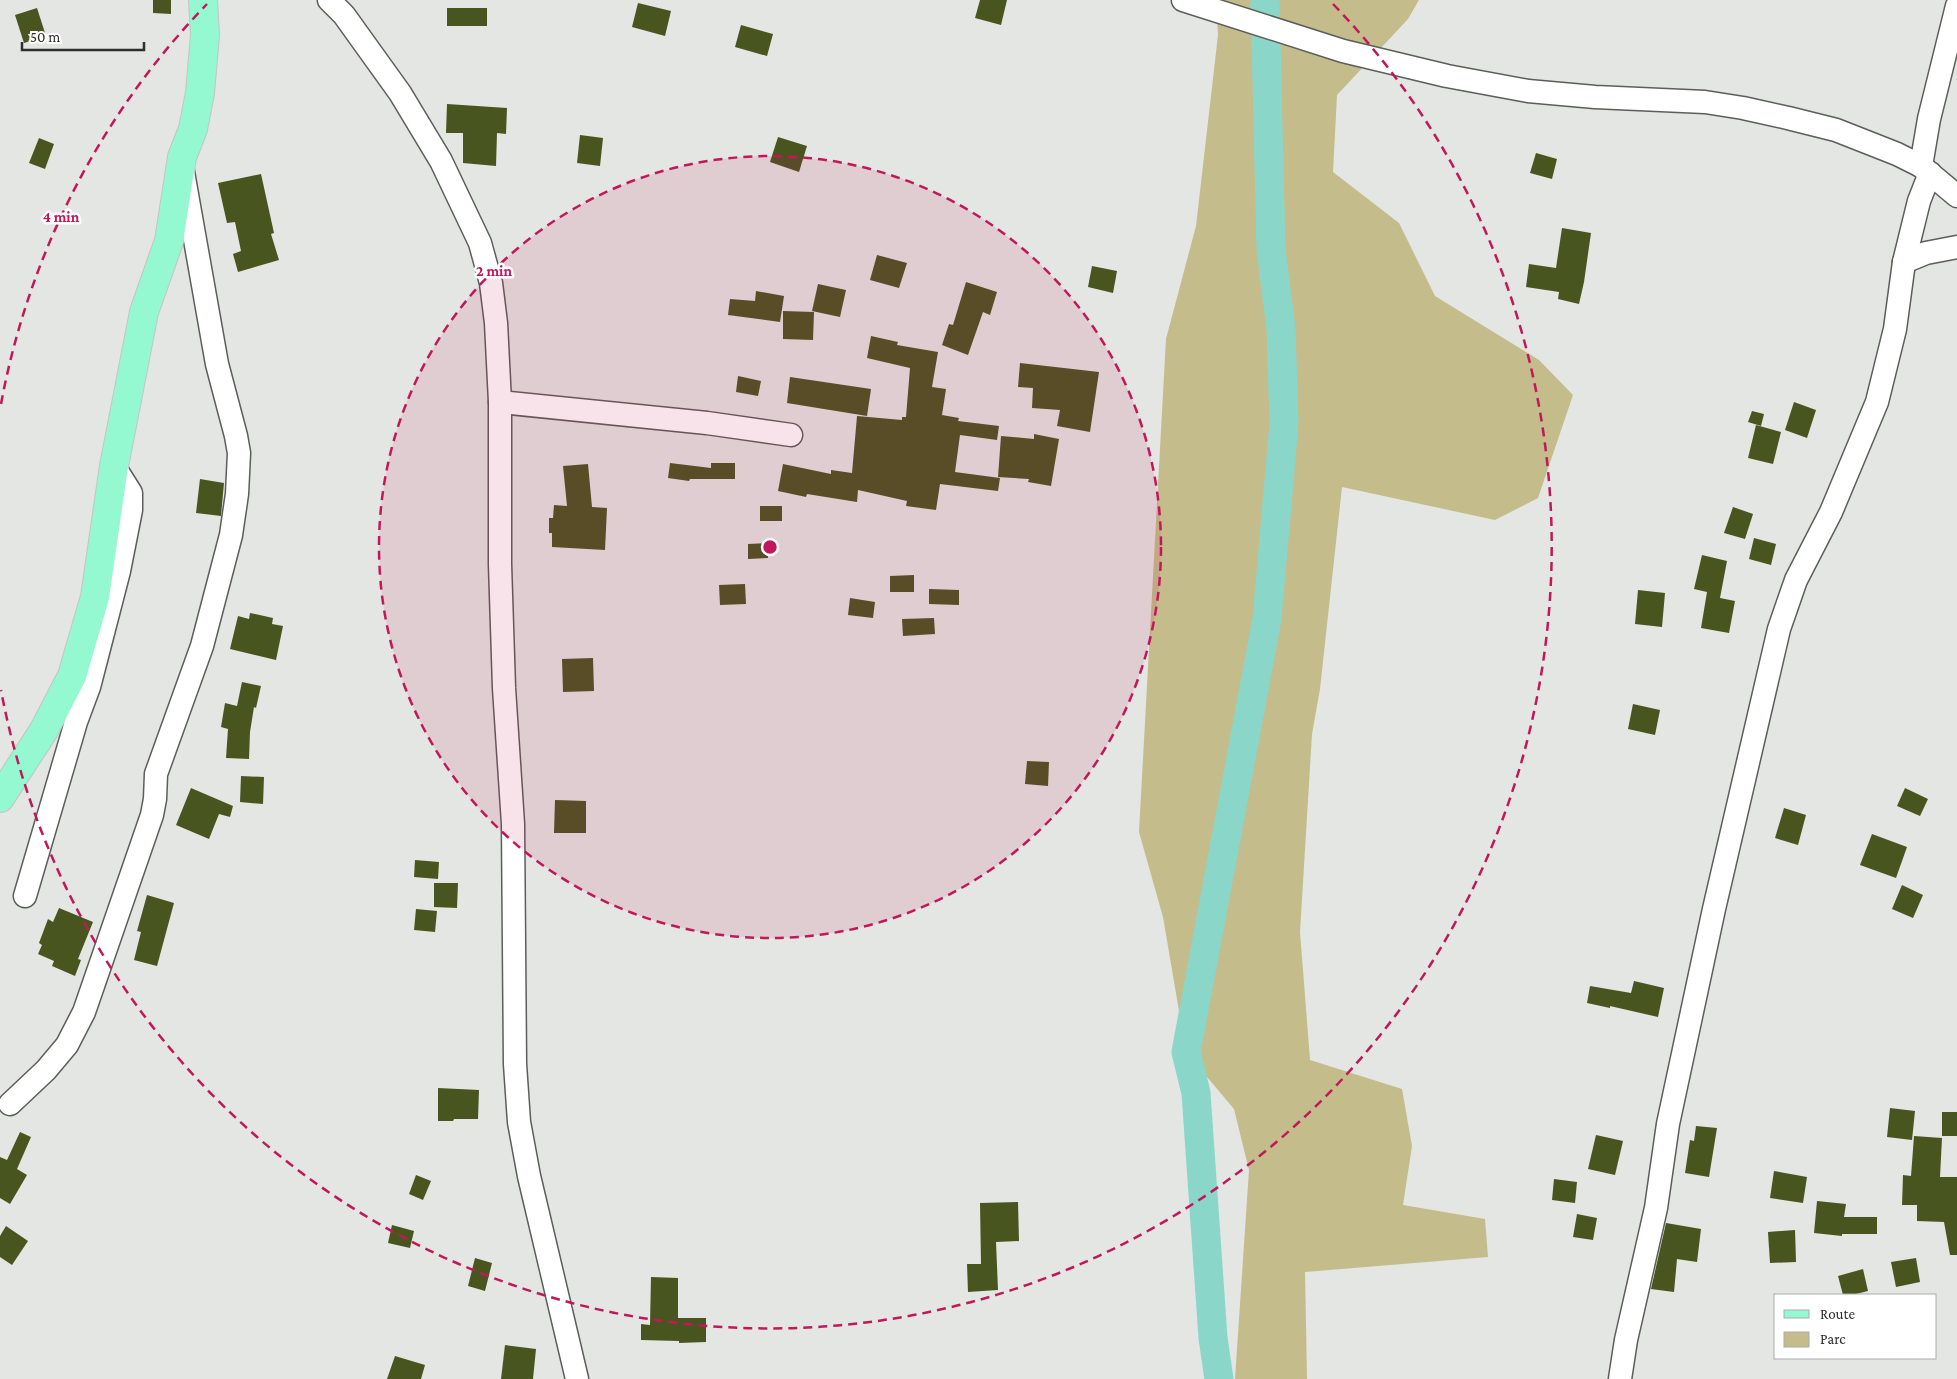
<svg xmlns="http://www.w3.org/2000/svg" width="1957" height="1379" font-family="'Crimson Pro',serif">
	<rect width="100%" height="100%" fill="#e3e6e2"/>
	<polygon fill="#c4bc8a" points="1216,0 1419,0 1408,19 1337,95 1333,172 1399,223 1435,296 1539,360 1573,395 1538,498 1495,520 1342,487 1320,689 1312,734 1300,932 1310,1060 1402,1089 1412,1146 1403,1205 1485,1219 1488,1257 1305,1272 1307,1379 1235,1379 1249,1170 1234,1109 1186,1052 1163,917 1139,832 1166,339 1196,226 1218,35"/>
	<g fill="none" stroke-linecap="round" stroke-linejoin="round">
		<polyline stroke="#8ad7ca" stroke-width="29" points="1219,1379 1213,1338 1196,1093 1186,1052 1267,619 1284,423 1281,329 1271,250 1265,0"/>
	</g>
	<g fill="#49551f">
		<polygon points="153,0 171,0 171,14 153,13"/>
		<polygon points="980,0 1007,0 1001,25 975,18"/>
		<polygon points="638,3 671,11 665,36 632,27"/>
		<polygon points="37,8 46,36 24,43 15,15"/>
		<rect x="447" y="8" width="40" height="18"/>
		<polygon points="741,25 773,34 767,56 735,47"/>
		<polygon points="447,104 507,108 506,134 497,133 496,166 463,163 463,133 446,133"/>
		<polygon points="580,135 603,138 600,166 577,163"/>
		<polygon points="778,137 807,146 799,172 770,162"/>
		<polygon points="39,138 54,144 45,169 29,163"/>
		<polygon points="1536,153 1557,159 1552,179 1530,173"/>
		<polygon points="261,174 274,233 271,234 279,260 238,272 233,254 241,251 235,222 227,223 218,183"/>
		<polygon points="1562,228 1591,233 1584,282 1579,304 1558,299 1559,292 1526,287 1529,264 1556,268"/>
		<polygon points="877,255 907,263 899,288 870,280"/>
		<polygon points="1092,266 1117,271 1113,293 1088,287"/>
		<polygon points="966,282 997,292 990,315 983,312 968,355 942,345 949,324 953,325"/>
		<polygon points="818,284 846,290 840,317 812,311"/>
		<polygon points="756,291 784,296 780,322 728,315 730,299 755,301"/>
		<polygon points="783,311 814,312 813,340 783,339"/>
		<polygon points="871,336 898,342 897,345 938,352 932,387 946,389 942,415 959,418 958,421 999,426 997,440 960,435 955,472 1000,478 998,491 940,484 936,510 906,506 907,501 858,490 857,502 807,494 806,497 778,491 783,464 831,474 831,470 852,473 857,416 902,420 902,417 906,417 910,368 867,358"/>
		<polygon points="1020,363 1099,372 1090,432 1057,426 1060,410 1032,408 1033,388 1018,387"/>
		<polygon points="738,376 761,381 758,396 736,392"/>
		<polygon points="790,377 871,389 867,416 787,403"/>
		<polygon points="1794,402 1816,410 1807,438 1785,430"/>
		<polygon points="1752,411 1764,414 1761,426 1748,422"/>
		<polygon points="1756,425 1781,432 1773,464 1748,458"/>
		<polygon points="1034,434 1059,439 1051,486 1028,482 1029,479 998,477 1001,436 1034,439"/>
		<polygon points="670,463 711,468 711,463 735,463 735,479 690,479 689,481 668,478"/>
		<polygon points="588,464 592,507 607,508 605,550 552,547 552,533 549,533 549,518 553,518 554,505 567,506 563,466"/>
		<polygon points="200,479 224,483 221,516 196,513"/>
		<rect x="760" y="506" width="22" height="15"/>
		<polygon points="1733,507 1753,514 1745,539 1724,533"/>
		<polygon points="1754,538 1776,544 1771,565 1749,559"/>
		<polygon points="767,543 768,558 748,559 748,544"/>
		<polygon points="1702,555 1727,561 1720,598 1735,601 1729,633 1701,628 1707,592 1694,589"/>
		<polygon points="914,575 914,592 890,592 890,576"/>
		<polygon points="745,584 746,604 720,605 719,585"/>
		<polygon points="929,589 959,590 959,605 929,604"/>
		<polygon points="1638,590 1665,593 1662,627 1635,624"/>
		<polygon points="850,598 875,602 873,618 848,615"/>
		<polygon points="250,613 273,618 272,624 283,626 276,660 230,649 238,616 249,619"/>
		<polygon points="934,618 935,634 903,636 902,619"/>
		<polygon points="593,658 594,691 563,692 562,659"/>
		<polygon points="242,682 261,686 256,708 254,707 250,732 249,759 226,758 228,729 221,727 225,703 237,706"/>
		<polygon points="1633,704 1660,710 1655,735 1628,729"/>
		<polygon points="1027,761 1049,762 1048,786 1025,784"/>
		<polygon points="241,776 264,777 263,804 240,802"/>
		<polygon points="191,788 233,806 230,817 219,814 209,839 176,825"/>
		<polygon points="1905,788 1928,799 1920,816 1897,806"/>
		<polygon points="555,800 586,801 586,833 554,833"/>
		<polygon points="1784,808 1806,815 1798,845 1775,838"/>
		<polygon points="1872,834 1907,847 1896,878 1860,865"/>
		<polygon points="415,860 439,862 438,879 414,877"/>
		<polygon points="434,883 458,883 457,908 434,907"/>
		<polygon points="1902,885 1923,895 1913,918 1892,909"/>
		<polygon points="147,895 174,903 157,966 134,960 141,932 137,931"/>
		<polygon points="59,908 93,922 78,959 81,960 75,976 52,966 54,961 38,954 42,945 39,943 48,919 53,922"/>
		<polygon points="416,909 437,911 435,932 414,930"/>
		<polygon points="1634,981 1664,988 1658,1017 1610,1006 1610,1008 1587,1003 1590,986 1631,993"/>
		<polygon points="438,1088 479,1090 478,1119 454,1119 453,1121 438,1121"/>
		<polygon points="1890,1108 1915,1111 1912,1140 1887,1137"/>
		<rect x="1942" y="1112" width="15" height="24"/>
		<polygon points="1696,1126 1717,1128 1709,1177 1685,1173 1690,1140 1694,1141"/>
		<polygon points="20,1132 31,1137 17,1169 27,1175 10,1204 0,1198 0,1157 7,1160"/>
		<polygon points="1596,1135 1623,1141 1615,1175 1588,1169"/>
		<polygon points="1914,1136 1942,1138 1940,1177 1957,1177 1957,1255 1950,1255 1944,1222 1917,1221 1917,1205 1902,1205 1903,1175 1911,1176"/>
		<polygon points="1774,1171 1807,1177 1803,1203 1770,1198"/>
		<polygon points="416,1175 431,1181 423,1200 409,1194"/>
		<polygon points="1554,1179 1577,1182 1575,1203 1552,1200"/>
		<polygon points="1817,1201 1846,1204 1844,1217 1877,1217 1877,1234 1842,1234 1842,1236 1814,1233"/>
		<polygon points="1018,1202 1019,1241 996,1242 998,1290 968,1292 967,1264 981,1264 980,1203"/>
		<polygon points="1577,1214 1597,1218 1593,1240 1573,1237"/>
		<polygon points="1666,1223 1701,1229 1697,1262 1677,1259 1674,1292 1651,1289"/>
		<polygon points="392,1225 414,1231 410,1248 388,1243"/>
		<polygon points="6,1226 28,1241 12,1265 0,1257 0,1236"/>
		<polygon points="1795,1230 1796,1262 1770,1263 1768,1232"/>
		<polygon points="475,1258 492,1263 485,1291 468,1286"/>
		<polygon points="1916,1258 1920,1282 1896,1287 1891,1262"/>
		<polygon points="1863,1269 1868,1291 1852,1295 1843,1295 1838,1276"/>
		<polygon points="651,1277 678,1278 678,1318 706,1318 706,1342 679,1343 679,1341 641,1340 641,1324 650,1325"/>
		<polygon points="505,1345 536,1349 533,1379 501,1379"/>
		<polygon points="395,1356 425,1365 421,1379 387,1379"/>
	</g>
	<g fill="none" stroke-linecap="round" stroke-linejoin="round">
		<defs>
			<g id="minor">
				<polyline points="329,0 344,15 400,93 441,161 480,243 491,283 496,323 500,402 500,564 504,688 513,824 515,1064 519,1122 529,1176 577,1379"/>
				<polyline points="1183,0 1343,51 1447,76 1528,91 1595,97 1705,102 1743,108 1788,118 1836,130 1897,154 1921,166 1957,196"/>
				<polyline points="1921,166 1929,119 1957,6"/>
				<polyline points="1904,262 1926,253 1957,247"/>
				<polyline points="500,402 707,423 791,435"/>
				<polyline points="25,896 76,722 89,687 119,571 131,510 131,493 114,466"/>
				<polyline points="10,1104 46,1070 67,1045 84,1012 152,815 155,799 156,774 202,646 231,535 237,494 239,453 236,436 217,364 183,172"/>
				<polyline points="1620,1379 1626,1340 1656,1208 1668,1124 1714,909 1779,629 1796,580 1831,512 1877,402 1895,329 1904,262 1919,201 1930,173"/>
			</g>
			<polyline id="major" points="0,798 44,730 72,676 95,597 114,466 144,312 169,241 182,157 193,129 200,93 205,35 203,0"/>
		</defs>
		<use href="#minor" stroke="#5c5e5b" stroke-width="25"/>
		<use href="#major" stroke="#c4c4c4" stroke-width="30"/>
		<use href="#minor" stroke="#fff" stroke-width="22"/>
		<use href="#major" stroke="#94f9d0" stroke-width="28"/>
	</g>
	<circle cx="770" cy="547" r="391" fill="#c2185b" fill-opacity=".12"/>
	<g fill="none" stroke="#c2185b" stroke-width="2.5" stroke-dasharray="9 6">
		<circle cx="770" cy="547" r="391"/>
		<path d="M1 404A782 782 0 0 1 207 4M1333 4A782 782 0 1 1 1 690"/>
	</g>
	<circle cx="770" cy="547" r="8" fill="#c2185b" stroke="#fff" stroke-width="2.5"/>
	<g font-size="15" text-anchor="middle" font-weight="bold" fill="#c2185b" stroke="#fff" stroke-width="5" stroke-linejoin="round" paint-order="stroke">
		<text x="61" y="222">4 min</text>
		<text x="494" y="276">2 min</text>
	</g>
	<rect x="1774" y="1294" width="162" height="65" fill="#ffffff" stroke="#ababab"/>
	<rect x="1784" y="1310" width="25" height="8" fill="#94f9d0" stroke="#ababab"/>
	<text x="1820" y="1319" font-size="15" fill="#2d2e2d">Route</text>
	<rect x="1784" y="1332" width="25" height="15" fill="#c4bc8a" stroke="#ababab"/>
	<text x="1820" y="1344" font-size="15" fill="#2d2e2d">Parc</text>
	<path d="M22 42v8h122v-8" fill="none" stroke="#2d2e2d" stroke-width="2.5"/>
	<text x="30" y="42" font-size="15" fill="#2d2e2d" stroke="#ffffff" stroke-width="4" paint-order="stroke">50 m</text>
</svg>
